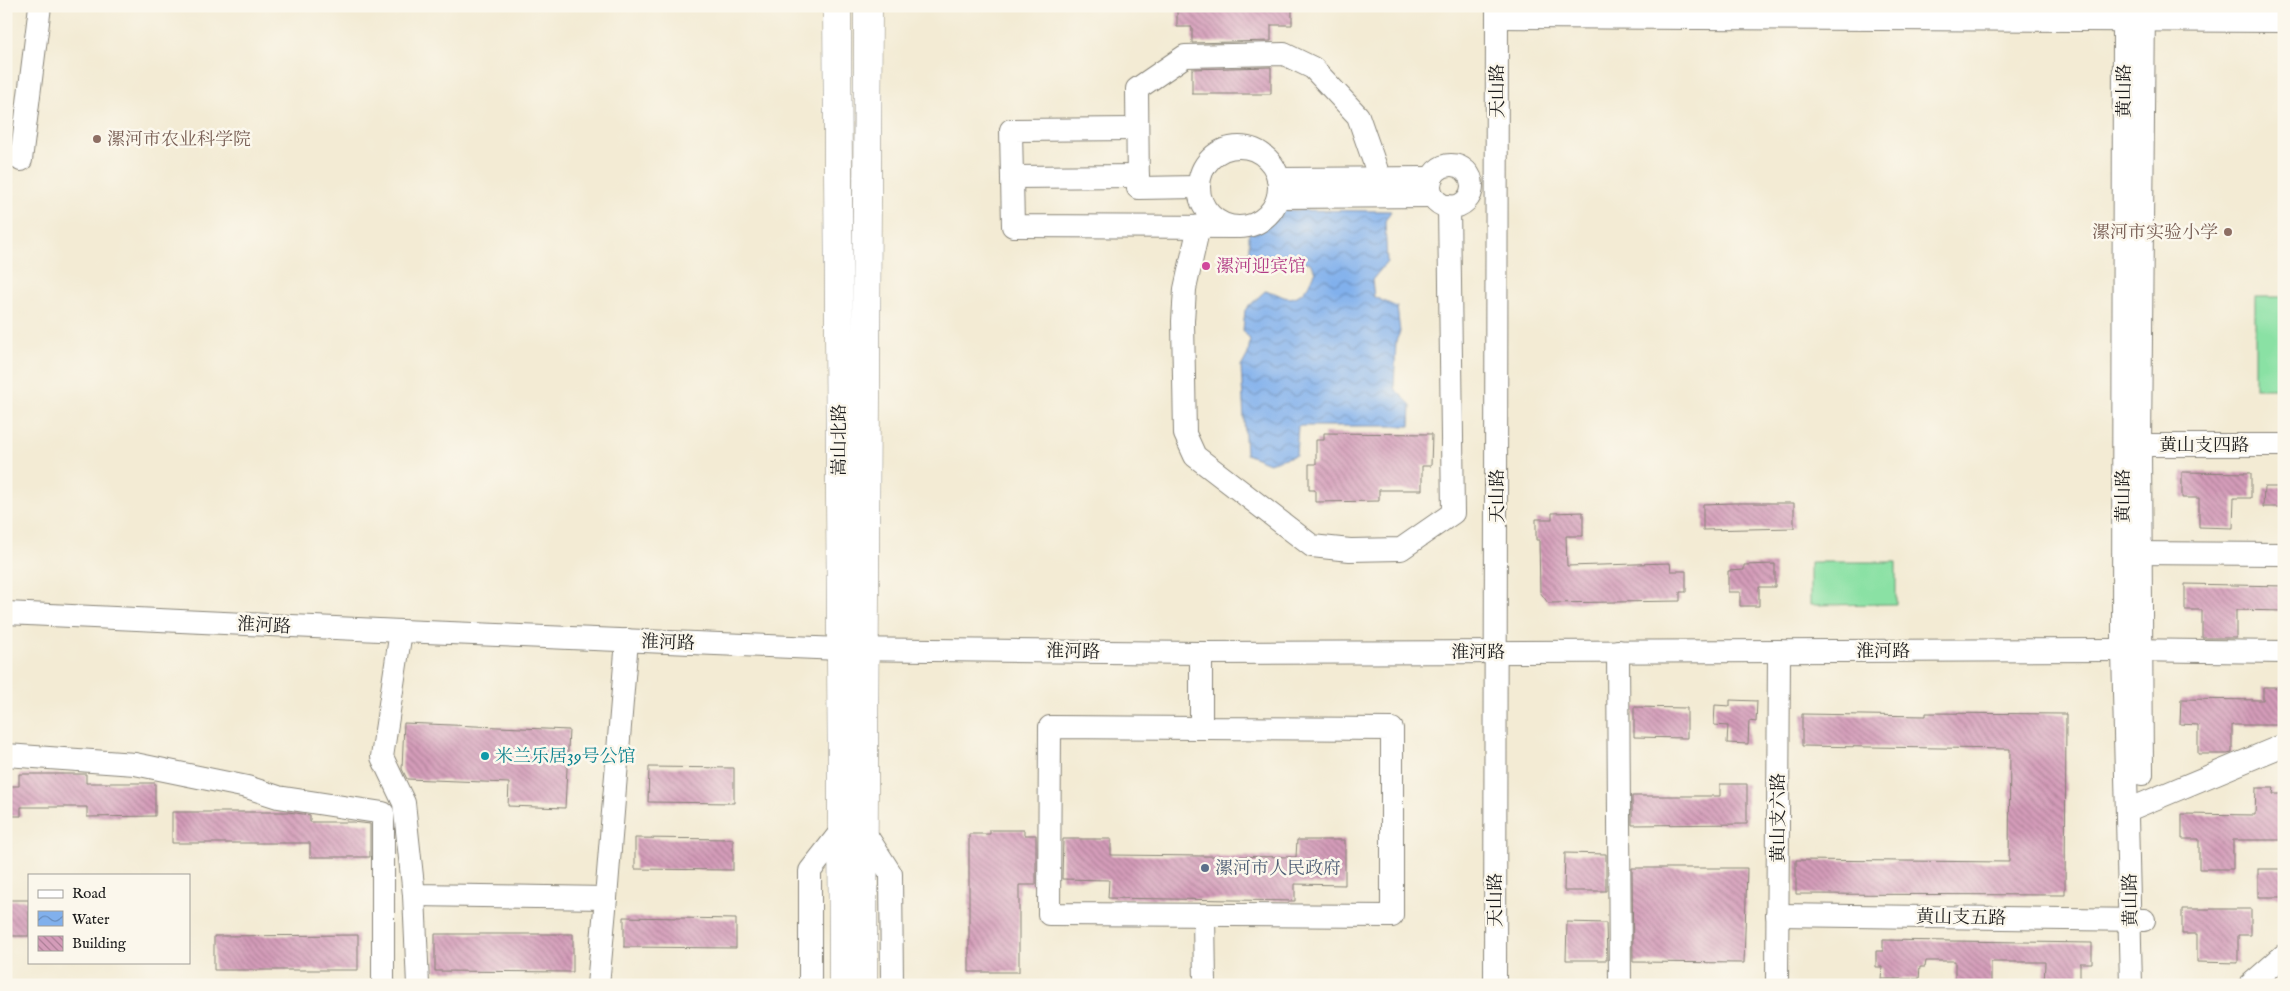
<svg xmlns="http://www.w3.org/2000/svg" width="2290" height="991" font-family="'IM FELL English','Noto Serif SC',serif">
	<defs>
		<pattern id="water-waves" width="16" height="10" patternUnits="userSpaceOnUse" patternTransform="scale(1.25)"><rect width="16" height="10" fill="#81b0ec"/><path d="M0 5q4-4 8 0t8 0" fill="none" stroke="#698ebe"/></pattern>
		<pattern id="building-back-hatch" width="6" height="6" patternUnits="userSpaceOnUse" patternTransform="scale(1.25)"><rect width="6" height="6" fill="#d49cb9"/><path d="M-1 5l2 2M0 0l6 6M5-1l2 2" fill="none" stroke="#ab7e96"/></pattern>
	</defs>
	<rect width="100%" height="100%" fill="#fbf7ec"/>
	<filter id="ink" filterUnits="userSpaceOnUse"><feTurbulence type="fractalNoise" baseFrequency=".02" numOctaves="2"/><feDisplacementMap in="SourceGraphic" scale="10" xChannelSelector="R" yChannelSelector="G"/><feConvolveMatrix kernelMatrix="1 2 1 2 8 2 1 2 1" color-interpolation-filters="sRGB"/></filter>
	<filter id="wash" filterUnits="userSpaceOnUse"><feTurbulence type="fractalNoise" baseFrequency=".0096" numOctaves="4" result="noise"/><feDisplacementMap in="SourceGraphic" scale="20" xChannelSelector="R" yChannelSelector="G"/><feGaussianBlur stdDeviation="1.12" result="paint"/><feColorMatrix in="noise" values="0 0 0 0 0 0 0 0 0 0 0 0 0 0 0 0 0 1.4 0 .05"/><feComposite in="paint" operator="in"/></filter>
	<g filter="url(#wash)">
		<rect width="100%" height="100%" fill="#f3ebd4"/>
		<g fill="#8ae1a4" stroke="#537e60">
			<rect x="2255" y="297" width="29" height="91"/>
			<polygon points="1810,562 1896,562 1896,604 1810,605"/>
		</g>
		<path fill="url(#water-waves)" stroke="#4e6684" d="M1281 210 1391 211 1385 221 1387 262 1372 280 1374 297 1397 307 1400 332 1396 341 1394 388 1411 405 1410 426H1298L1296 455 1269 463 1246 454 1241 367 1248 354 1250 340 1243 330 1245 310 1265 291C1275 292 1276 294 1284 297 1301 302 1310 283 1316 271L1309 262 1269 264 1249 257V230L1269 223Z"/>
		<g id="blocks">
			<g fill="url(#building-back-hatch)">
				<polygon points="1177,6 1292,6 1292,25 1271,25 1271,41 1192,43 1192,27 1177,27"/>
				<polygon points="1271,67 1271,94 1192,94 1192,69"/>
				<polygon points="1324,433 1432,434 1431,466 1422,466 1422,490 1379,490 1379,501 1315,502 1315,490 1309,490 1309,464 1316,464 1316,440 1324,440"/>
				<polygon points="2182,472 2251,473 2251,498 2234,498 2233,528 2199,527 2199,498 2182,498"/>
				<polygon points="2264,487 2284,487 2284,507 2263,507"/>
				<polygon points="1734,503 1794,503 1794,528 1703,530 1703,504"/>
				<polygon points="1583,512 1583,536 1566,536 1567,566 1670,563 1671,571 1686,571 1686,592 1680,592 1680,601 1548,603 1540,592 1539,540 1536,540 1536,519 1552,519 1552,513"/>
				<polygon points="1775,564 1775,587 1759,587 1759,606 1740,606 1740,592 1728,592 1728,571 1744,570 1744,565"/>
				<polygon points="2185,584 2284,586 2284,611 2236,610 2236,638 2202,638 2202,610 2185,610"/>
				<polygon points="2263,687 2284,687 2284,725 2232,725 2232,753 2227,754 2198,754 2198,725 2180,724 2181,699 2263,700"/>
				<polygon points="1730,700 1757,701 1756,722 1749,721 1748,744 1727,743 1728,726 1714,725 1715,705 1730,706"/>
				<polygon points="1634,707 1687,708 1687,738 1634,737"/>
				<polygon points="1926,713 2066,714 2065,895 1796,894 1796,860 2009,862 2010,749 1802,746 1802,714 1926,716"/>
				<polygon points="404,723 569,730 565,808 508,806 509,783 407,779 402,769"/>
				<polygon points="649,767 734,768 734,803 648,802"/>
				<polygon points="19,774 86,774 86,783 155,783 155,816 87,817 87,807 21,807 21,816 6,816 6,786 19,786"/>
				<polygon points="1720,784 1747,784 1747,824 1632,825 1632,796 1720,796"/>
				<polygon points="2256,788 2274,788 2273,794 2284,794 2284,840 2233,840 2233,869 2199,869 2199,839 2182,839 2182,814 2255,815"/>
				<polygon points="172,812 288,812 310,815 310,822 353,822 370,824 370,857 310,857 310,843 172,843"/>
				<polygon points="990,830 1024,830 1024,835 1036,835 1036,885 1019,885 1019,972 969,972 969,834 990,834"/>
				<polygon points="635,838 733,839 733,870 635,869"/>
				<polygon points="1063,839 1111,839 1111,855 1296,857 1297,840 1345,840 1345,885 1295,884 1295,901 1108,898 1109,880 1062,879"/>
				<polygon points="1565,853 1606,854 1606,891 1564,891"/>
				<polygon points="1632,868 1747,868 1744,963 1633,962"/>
				<rect x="2258" y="869" width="26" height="28"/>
				<rect x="6" y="900" width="23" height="36"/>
				<polygon points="2182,909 2251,909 2251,935 2238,935 2238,963 2197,962 2197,934 2182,934"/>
				<polygon points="624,917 736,919 736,948 624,947"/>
				<polygon points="1567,922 1606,923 1607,960 1566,960"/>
				<polygon points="435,934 573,934 573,972 435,971"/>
				<polygon points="358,935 358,970 214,970 214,936"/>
				<polygon points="1883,940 2092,943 2092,963 2080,963 2080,985 2044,985 2045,962 1991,962 1991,984 1955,984 1955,961 1926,961 1925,967 1920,967 1919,979 1881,979 1882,967 1876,967 1876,951 1883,951"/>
			</g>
		</g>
	</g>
	<g filter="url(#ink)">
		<use href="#blocks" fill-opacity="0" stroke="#888478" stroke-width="1"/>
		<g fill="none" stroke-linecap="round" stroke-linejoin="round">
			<defs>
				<g id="minor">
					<polyline points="2124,6 2123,650 2131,985"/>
					<polyline points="1497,17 2284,21"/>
					<polyline points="1137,129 1011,130 1013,226 1234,227"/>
					<circle cx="1239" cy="187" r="40"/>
					<polyline points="21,160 40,6"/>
					<circle cx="1451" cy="186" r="21"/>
					<polyline points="1012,177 1138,176"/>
					<polyline points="1278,179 1431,178"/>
					<polyline points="1199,187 1138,188 1137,89 1185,56 1284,54 1313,68 1358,116 1380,179"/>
					<polyline points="1278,197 1433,196"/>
					<polyline points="1199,226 1185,289 1183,321 1185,434 1195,456 1312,546 1350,550 1401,549 1453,513 1449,206"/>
					<polyline points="2124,445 2284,445"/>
					<polyline points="2127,553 2284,554"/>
					<polyline points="6,613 401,631 840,649 1201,653 2123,650 2284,652"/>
					<polyline points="401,631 382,757 404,803 414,895 606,898 627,640"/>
					<polyline points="1618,651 1620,985"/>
					<polyline points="1201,728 1050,727 1049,914 1392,916 1392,729 1201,728 1201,653"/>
					<polyline points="6,755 135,764 247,787 278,797 383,813 383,985"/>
					<polyline points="2142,774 2140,445 2144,6"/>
					<polyline points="2128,810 2284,745"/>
					<polyline points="863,830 891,874 892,985"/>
					<polyline points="414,895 418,985"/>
					<polyline points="1204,915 1205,985"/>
					<polyline points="1777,915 2144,920"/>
					<polyline points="598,985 606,898"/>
					<polyline points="810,985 810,871 842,830"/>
					<polyline points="1495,985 1497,6"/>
					<polyline points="1777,985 1779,651"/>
					<polyline points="2250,985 2284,955"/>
				</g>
				<g id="major">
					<polyline points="837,6 843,985"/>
					<polyline points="863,985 868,6"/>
				</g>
			</defs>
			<use href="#minor" stroke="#888478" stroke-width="24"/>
			<use href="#major" stroke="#888478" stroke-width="29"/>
			<use href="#minor" stroke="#fff" stroke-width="22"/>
			<use href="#major" stroke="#fff" stroke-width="28"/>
		</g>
	</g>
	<g fill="#8d6e63" stroke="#fbf7ec" stroke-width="2">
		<circle cx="97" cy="139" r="5"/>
		<circle cx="2228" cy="232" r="5"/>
	</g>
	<circle fill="#d1479c" stroke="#fbf7ec" stroke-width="2" cx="1206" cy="266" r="5"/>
	<circle fill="#0f9aa8" stroke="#fbf7ec" stroke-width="2" cx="485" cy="756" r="5"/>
	<circle fill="#5c6f8a" stroke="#fbf7ec" stroke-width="2" cx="1205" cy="868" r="5"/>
	<g text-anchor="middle" stroke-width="5" stroke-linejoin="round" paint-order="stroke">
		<g font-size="18" fill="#1c1c1c" stroke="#fbf7ec">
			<text transform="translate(1497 91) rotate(-90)" y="6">天山路</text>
			<text transform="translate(2124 91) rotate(-90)" y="6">黄山路</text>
			<text transform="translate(839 440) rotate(-90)" y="6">嵩山北路</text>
			<text x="2204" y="451">黄山支四路</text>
			<text transform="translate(1497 496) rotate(-90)" y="6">天山路</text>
			<text transform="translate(2123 496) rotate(-90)" y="6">黄山路</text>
			<text transform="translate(264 625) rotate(3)" y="6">淮河路</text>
			<text transform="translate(668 642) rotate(2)" y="6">淮河路</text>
			<text transform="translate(1073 651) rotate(1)" y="6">淮河路</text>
			<text x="1883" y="657">淮河路</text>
			<text x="1478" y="658">淮河路</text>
			<text transform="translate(1778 818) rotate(-90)" y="6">黄山支六路</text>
			<text transform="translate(1495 900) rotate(-90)" y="6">天山路</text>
			<text transform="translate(2130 900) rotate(-91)" y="6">黄山路</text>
			<text transform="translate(1961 917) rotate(1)" y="6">黄山支五路</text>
		</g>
		<g font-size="18" fill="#785e54" stroke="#fbf7ec" text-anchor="start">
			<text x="107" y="145">漯河市农业科学院</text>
			<text x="2218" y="238" text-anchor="end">漯河市实验小学</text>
		</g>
		<g font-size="18" fill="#b23c85" stroke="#fbf7ec" text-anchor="start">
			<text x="1216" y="272">漯河迎宾馆</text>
		</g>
		<g font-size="18" fill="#0d838f" stroke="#fbf7ec" text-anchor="start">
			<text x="495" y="762">米兰乐居39号公馆</text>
		</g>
		<g font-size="18" fill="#4e5e75" stroke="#fbf7ec" text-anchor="start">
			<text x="1215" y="874">漯河市人民政府</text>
		</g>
	</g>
	<rect width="2290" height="991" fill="none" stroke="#fbf7ec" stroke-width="25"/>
	<rect x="28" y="874" width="162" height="90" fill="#fbf7ec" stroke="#a29f99"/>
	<rect x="38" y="890" width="25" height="8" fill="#ffffff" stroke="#a29f99"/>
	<text x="72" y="898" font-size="15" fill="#1c1c1c">Road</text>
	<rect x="38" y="911" width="25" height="15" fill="url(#water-waves)" stroke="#a29f99"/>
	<text x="72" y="924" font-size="15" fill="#1c1c1c">Water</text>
	<rect x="38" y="936" width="25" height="15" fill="url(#building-back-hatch)" stroke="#a29f99"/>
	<text x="72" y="948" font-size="15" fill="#1c1c1c">Building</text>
</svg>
